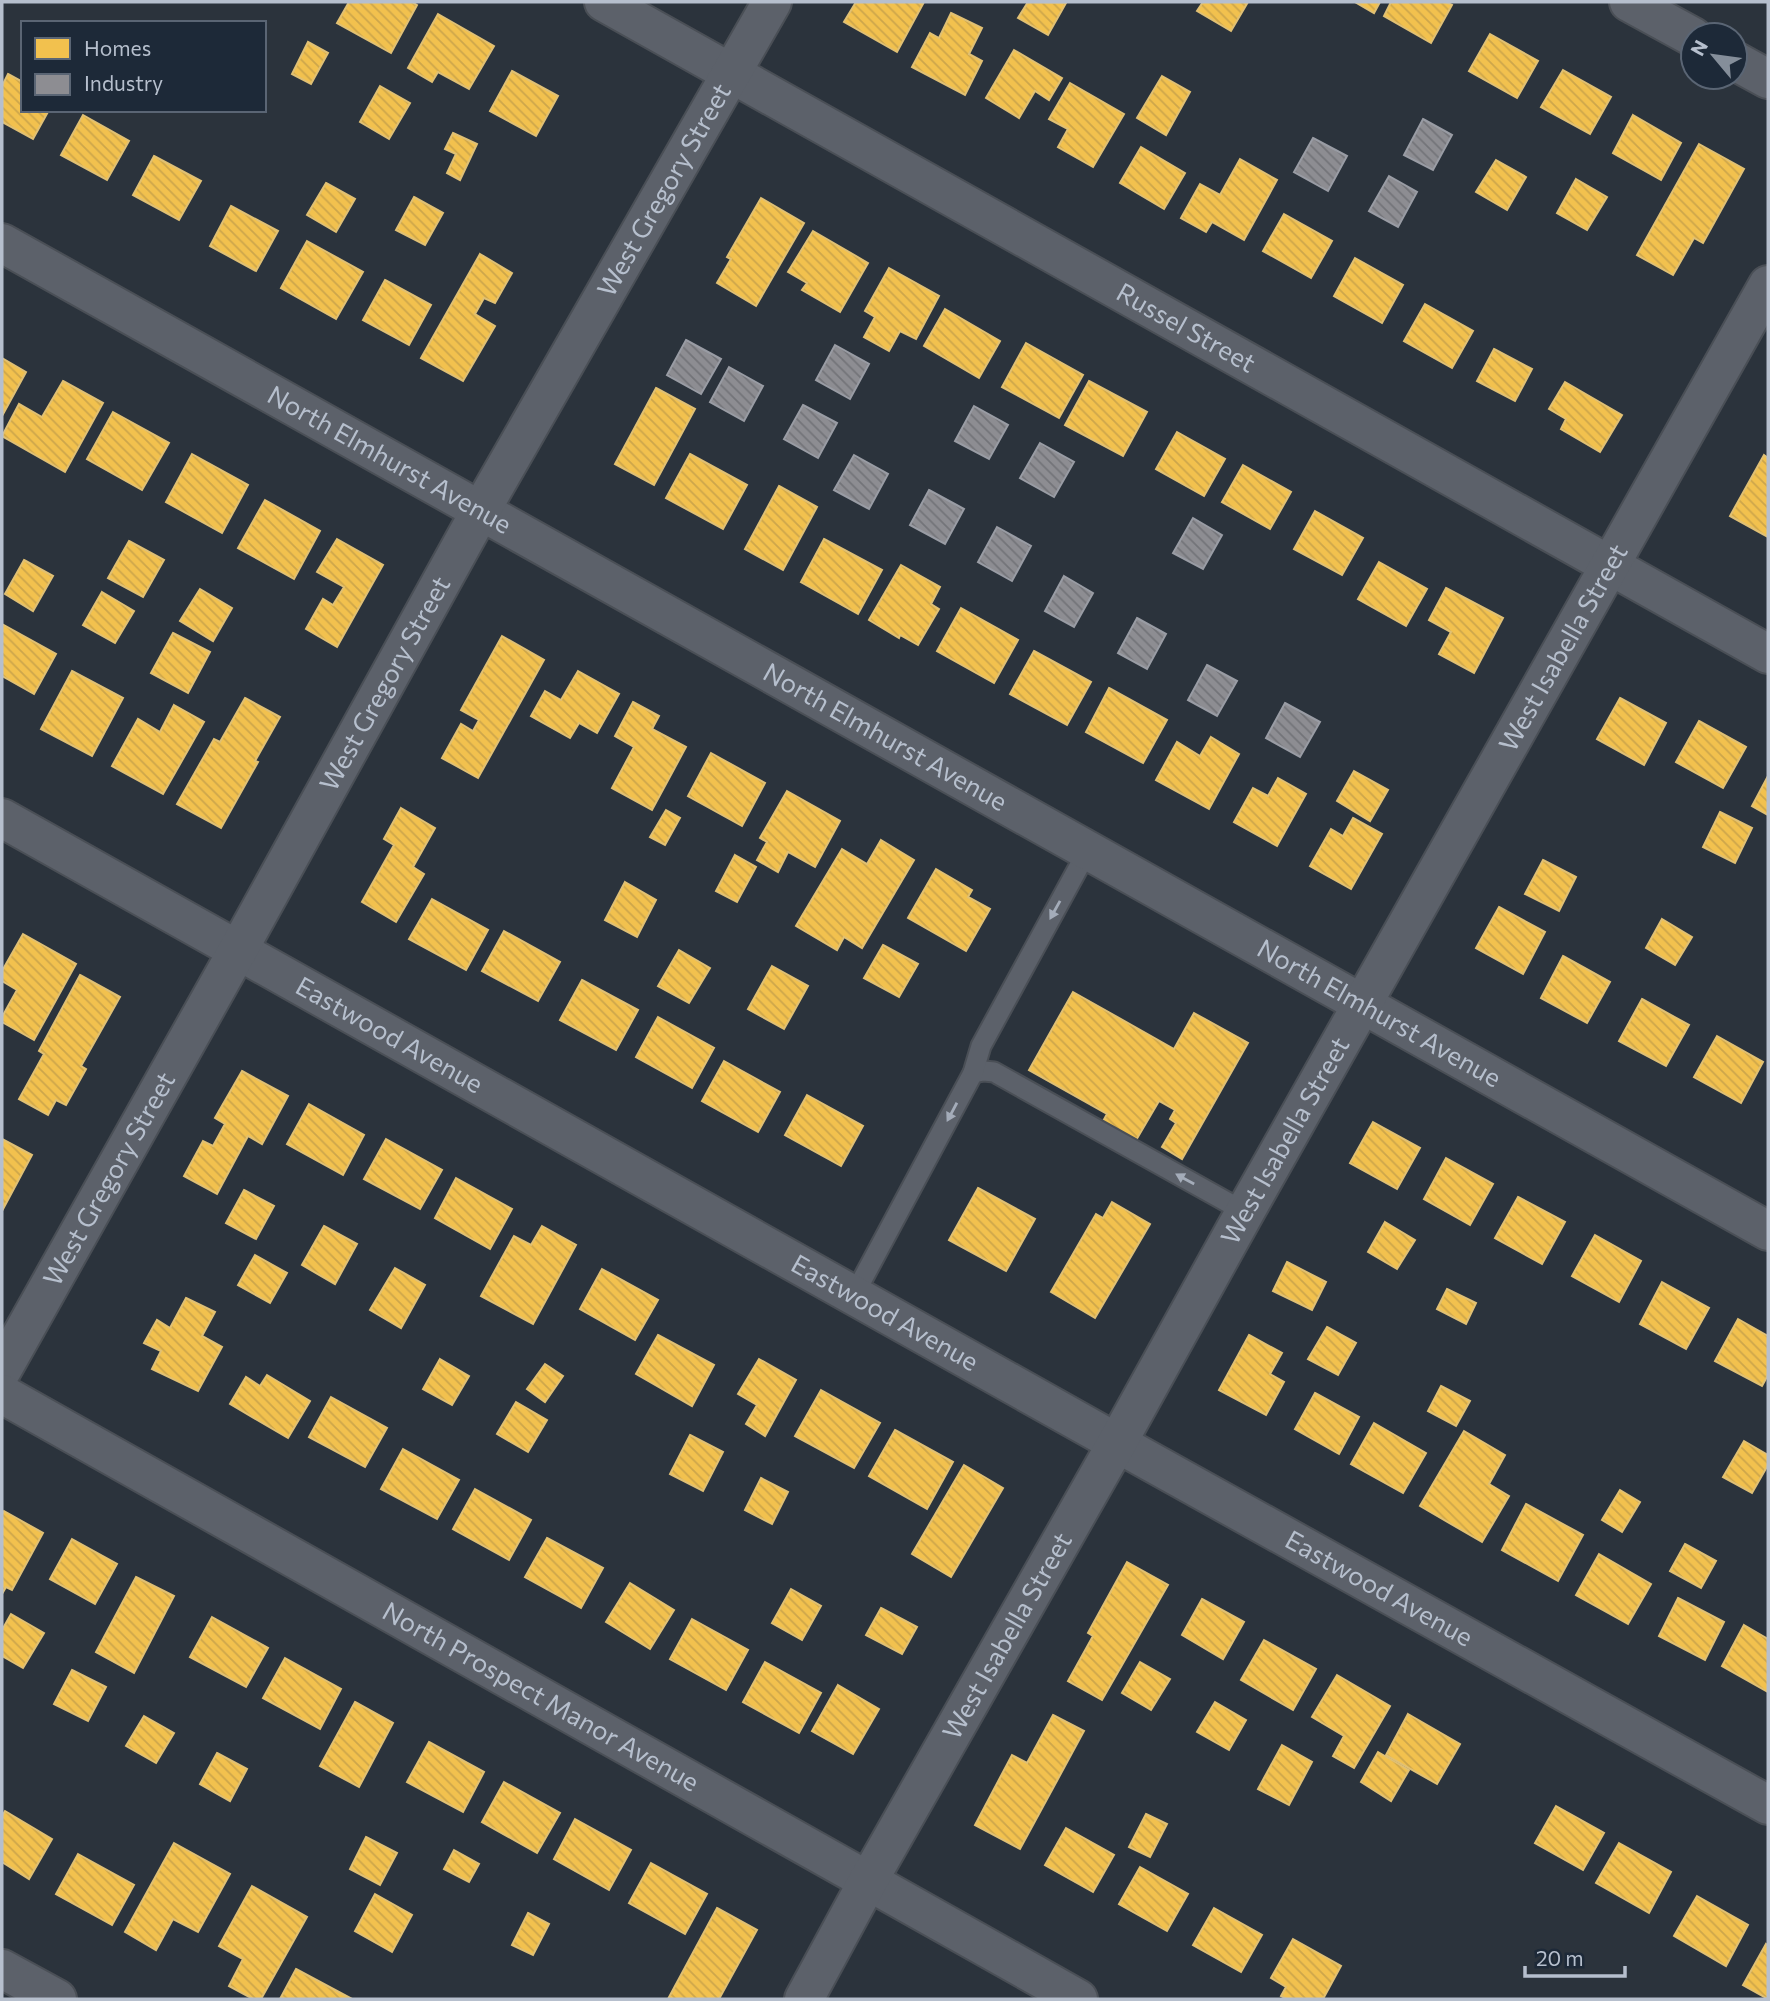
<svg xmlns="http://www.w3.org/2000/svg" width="1770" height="2001" font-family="Commissioner,sans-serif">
	<defs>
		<pattern id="homes-back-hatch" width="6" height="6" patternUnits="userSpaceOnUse" patternTransform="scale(1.75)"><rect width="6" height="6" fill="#f2c14e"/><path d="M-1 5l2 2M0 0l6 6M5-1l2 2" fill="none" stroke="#cda64b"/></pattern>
		<pattern id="industry-back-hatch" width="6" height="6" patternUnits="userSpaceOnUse" patternTransform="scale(1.75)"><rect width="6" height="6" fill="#8d8d92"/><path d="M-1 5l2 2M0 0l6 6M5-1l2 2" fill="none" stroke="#737479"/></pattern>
	</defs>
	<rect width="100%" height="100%" fill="#2b333c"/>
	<g fill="url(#homes-back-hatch)" stroke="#e0c074" stroke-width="2">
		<polygon points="349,2 412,2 417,5 391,53 337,23"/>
		<polygon points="856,2 924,2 897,52 844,22"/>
		<polygon points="1028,2 1066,3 1048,35 1018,18"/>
		<polygon points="1203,2 1248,2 1231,31 1197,11"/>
		<polygon points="1355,2 1380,2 1374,13"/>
		<polygon points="1391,2 1446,2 1452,5 1431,43 1384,16"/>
		<polygon points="951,13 982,28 969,54 982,61 965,95 912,67 930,33 939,38"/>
		<polygon points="438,14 494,46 469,89 438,72 432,82 408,68"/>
		<polygon points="1490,34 1538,61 1517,98 1469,71"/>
		<polygon points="308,42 328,53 311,84 292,74"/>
		<polygon points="1014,50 1062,78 1049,100 1035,91 1019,118 986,98"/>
		<polygon points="1563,70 1611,97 1590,134 1541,107"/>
		<polygon points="512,71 558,96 536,136 490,111"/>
		<polygon points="8,74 23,82 23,110 49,110 33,139 2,122 2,86"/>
		<polygon points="1162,76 1190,92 1166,135 1137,118"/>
		<polygon points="1070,83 1124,114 1093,167 1058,147 1068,129 1049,119"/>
		<polygon points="380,86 410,103 389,139 360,122"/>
		<polygon points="83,115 129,141 107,180 61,155"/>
		<polygon points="1633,115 1681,143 1661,180 1613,153"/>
		<polygon points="453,133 477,144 460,180 447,173 456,154 445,149"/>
		<polygon points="1699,144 1744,169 1703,243 1694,238 1673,275 1637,255"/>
		<polygon points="1141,147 1185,173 1164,209 1120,183"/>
		<polygon points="154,156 201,181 179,220 133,195"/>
		<polygon points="1240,159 1277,180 1244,240 1212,222 1206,232 1181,218 1200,184 1220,195"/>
		<polygon points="1496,160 1526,177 1507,210 1476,192"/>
		<polygon points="1576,179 1607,197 1587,230 1557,213"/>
		<polygon points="326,183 355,199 336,232 307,215"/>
		<polygon points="414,197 443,213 425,245 396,230"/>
		<polygon points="761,198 804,223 756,306 717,283 731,259 727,257"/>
		<polygon points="231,206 278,231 256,271 210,246"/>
		<polygon points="1284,214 1332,241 1311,278 1263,251"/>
		<polygon points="813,231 868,263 840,312 802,290 807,283 788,272"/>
		<polygon points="307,241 363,272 336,319 281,288"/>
		<polygon points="480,254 512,273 495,303 484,298 475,314 495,326 463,381 421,358"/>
		<polygon points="1355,258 1403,285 1382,323 1334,296"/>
		<polygon points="889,268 939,296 916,339 900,331 889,351 864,337 875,317 865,311"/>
		<polygon points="385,280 431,305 409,345 363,320"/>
		<polygon points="1425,304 1473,331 1452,368 1404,341"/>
		<polygon points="945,309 1000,341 979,378 924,346"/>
		<polygon points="1026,343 1083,375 1059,418 1002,387"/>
		<polygon points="1494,349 1532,369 1515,401 1477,381"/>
		<polygon points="2,358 26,372 2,416"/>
		<polygon points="63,381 103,403 65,472 2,436 19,404 42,417"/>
		<polygon points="1089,381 1147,412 1123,456 1065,425"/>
		<polygon points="1565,382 1622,415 1600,452 1561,429 1566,419 1549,409"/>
		<polygon points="656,388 695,409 654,485 615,464"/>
		<polygon points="113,412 169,443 142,490 87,459"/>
		<polygon points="1177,432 1225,459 1204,496 1156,469"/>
		<polygon points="192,454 248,485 222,533 166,502"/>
		<polygon points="690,454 747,485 723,529 666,498"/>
		<polygon points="1764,455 1768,458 1768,537 1730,516"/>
		<polygon points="1243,465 1291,492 1270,529 1222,502"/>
		<polygon points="779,486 817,507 783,570 745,549"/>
		<polygon points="265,500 320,531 294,579 238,548"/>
		<polygon points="1315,511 1363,538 1342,575 1294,549"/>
		<polygon points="337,539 383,565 337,647 306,629 323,599 333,605 344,587 317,572"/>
		<polygon points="824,539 882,570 858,614 801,582"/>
		<polygon points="129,541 164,560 143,597 108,578"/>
		<polygon points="24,560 53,576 33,611 5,594"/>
		<polygon points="1379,562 1427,589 1406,626 1358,599"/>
		<polygon points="901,565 940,587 931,604 939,609 918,645 900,635 899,638 869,620"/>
		<polygon points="1446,588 1503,618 1474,673 1439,654 1451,632 1429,620"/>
		<polygon points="200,589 232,608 213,641 180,621"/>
		<polygon points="102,592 134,611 115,643 83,625"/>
		<polygon points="961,608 1018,640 994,683 937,651"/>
		<polygon points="2,624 56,654 34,694 2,676"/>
		<polygon points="173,633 210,652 188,693 151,673"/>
		<polygon points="502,636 544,660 478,778 442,758 461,724 473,731 479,720 461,710"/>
		<polygon points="1034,651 1091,682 1067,725 1010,694"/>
		<polygon points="72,671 123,698 92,756 41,729"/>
		<polygon points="578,671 619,694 597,733 579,723 570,738 531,716 545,691 561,700"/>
		<polygon points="1109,688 1167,720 1143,763 1086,732"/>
		<polygon points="245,698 280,717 255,761 258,762 221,828 177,804 214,739 220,742"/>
		<polygon points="1620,698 1666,723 1644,765 1597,739"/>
		<polygon points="633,702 659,716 652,729 686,747 652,810 612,788 634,747 615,736"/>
		<polygon points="174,705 204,722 163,794 112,766 138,719 160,732"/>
		<polygon points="1699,721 1746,747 1723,788 1676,762"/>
		<polygon points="1211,737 1239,754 1209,809 1156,780 1177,742 1200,756"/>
		<polygon points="711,753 765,783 742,826 688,796"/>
		<polygon points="1354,771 1388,790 1370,821 1337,801"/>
		<polygon points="1768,776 1768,815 1752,806"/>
		<polygon points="1278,778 1306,794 1277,846 1234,822 1253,788 1268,796"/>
		<polygon points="787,791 840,821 815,867 788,852 778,872 757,860 767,842 760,838"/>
		<polygon points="401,808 435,828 413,867 424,874 396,922 362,902 394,845 384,839"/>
		<polygon points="666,810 680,818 665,845 650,837"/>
		<polygon points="1720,812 1752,828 1735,863 1703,847"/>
		<polygon points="1353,818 1382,834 1351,889 1310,866 1331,829 1343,836"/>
		<polygon points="881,840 914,860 862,948 844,937 837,950 796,926 842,849 867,864"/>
		<polygon points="735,855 756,867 737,902 716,891"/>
		<polygon points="1543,860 1576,877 1559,911 1525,894"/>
		<polygon points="936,869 972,890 968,897 990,909 966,951 908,918"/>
		<polygon points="625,882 656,900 637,937 605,920"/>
		<polygon points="432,899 488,930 466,970 409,939"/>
		<polygon points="1499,907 1545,932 1523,974 1476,948"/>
		<polygon points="1662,919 1692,937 1675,965 1646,948"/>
		<polygon points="504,931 560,962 538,1001 482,971"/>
		<polygon points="23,934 76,964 34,1040 2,1022 2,1017 17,990 2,981 2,971"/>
		<polygon points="883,945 918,964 899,997 864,978"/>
		<polygon points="679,950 710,968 689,1003 658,986"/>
		<polygon points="1563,956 1610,982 1587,1023 1541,998"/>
		<polygon points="772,966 808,986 784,1029 748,1009"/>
		<polygon points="80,975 120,997 81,1066 86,1069 66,1105 56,1100 48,1115 19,1099 44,1054 39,1051"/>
		<polygon points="582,980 638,1010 616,1050 560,1020"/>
		<polygon points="1073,992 1174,1049 1194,1013 1248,1043 1182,1159 1162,1147 1176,1123 1170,1119 1175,1110 1159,1101 1135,1142 1102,1123 1107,1114 1029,1070"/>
		<polygon points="1642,999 1689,1025 1666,1066 1619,1041"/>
		<polygon points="658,1017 714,1048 692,1088 636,1057"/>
		<polygon points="1717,1036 1763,1062 1741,1103 1694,1077"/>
		<polygon points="724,1061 780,1092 758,1132 702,1101"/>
		<polygon points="242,1071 288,1096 262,1144 248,1136 217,1194 184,1176 203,1141 213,1146 225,1124 215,1118"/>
		<polygon points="807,1095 863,1126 841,1166 785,1135"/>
		<polygon points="309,1104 364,1135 343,1175 287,1144"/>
		<polygon points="1373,1122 1420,1148 1397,1189 1350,1163"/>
		<polygon points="2,1139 32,1155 2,1211"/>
		<polygon points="386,1139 442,1170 420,1209 364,1179"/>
		<polygon points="1446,1158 1493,1184 1470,1225 1424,1199"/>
		<polygon points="456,1178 512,1209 490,1249 435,1218"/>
		<polygon points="978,1188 1035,1219 1006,1271 949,1240"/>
		<polygon points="244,1190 274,1206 256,1239 226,1223"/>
		<polygon points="1518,1197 1565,1222 1542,1264 1495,1238"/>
		<polygon points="1112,1202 1150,1224 1095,1318 1051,1292 1096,1214 1103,1218"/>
		<polygon points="1385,1222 1415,1240 1397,1269 1368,1252"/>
		<polygon points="324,1226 357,1244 335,1284 302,1265"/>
		<polygon points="542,1226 576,1245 533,1324 481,1296 514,1236 531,1245"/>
		<polygon points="1595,1235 1641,1261 1619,1302 1572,1276"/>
		<polygon points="255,1255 287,1273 270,1303 238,1285"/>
		<polygon points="1287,1262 1326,1282 1312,1310 1273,1291"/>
		<polygon points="395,1268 425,1285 401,1328 370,1310"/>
		<polygon points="602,1269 658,1300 635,1340 580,1309"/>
		<polygon points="1662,1282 1709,1308 1686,1349 1640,1324"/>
		<polygon points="1447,1289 1476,1303 1466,1324 1437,1309"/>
		<polygon points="186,1298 215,1312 202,1336 222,1347 198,1391 152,1369 161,1351 144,1343 157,1320 170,1328"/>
		<polygon points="1738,1319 1768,1336 1768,1375 1762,1386 1715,1361"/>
		<polygon points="1327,1327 1356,1343 1338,1375 1308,1359"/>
		<polygon points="658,1335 714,1365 692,1406 636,1374"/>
		<polygon points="1249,1335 1282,1353 1270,1374 1284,1382 1266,1415 1219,1390"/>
		<polygon points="440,1359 469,1376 452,1405 423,1389"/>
		<polygon points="759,1359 796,1380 765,1436 746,1424 757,1405 738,1394"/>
		<polygon points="545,1364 563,1376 545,1402 527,1389"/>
		<polygon points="267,1375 310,1401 288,1438 230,1404 246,1377 260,1386"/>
		<polygon points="1441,1386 1470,1401 1456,1426 1428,1411"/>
		<polygon points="821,1390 880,1423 854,1468 795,1436"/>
		<polygon points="1315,1393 1359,1417 1339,1454 1295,1429"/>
		<polygon points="331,1397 387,1428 365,1467 309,1437"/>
		<polygon points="516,1402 547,1420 528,1452 497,1434"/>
		<polygon points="1374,1423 1426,1453 1403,1493 1351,1464"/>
		<polygon points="895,1430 953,1462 927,1509 869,1476"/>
		<polygon points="1464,1431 1505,1455 1489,1484 1509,1496 1482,1542 1420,1506"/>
		<polygon points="690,1435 723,1452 703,1491 670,1474"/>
		<polygon points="1744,1441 1768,1455 1768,1465 1752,1493 1723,1477"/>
		<polygon points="403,1449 459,1480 437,1519 381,1489"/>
		<polygon points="964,1465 1003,1488 951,1577 912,1554"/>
		<polygon points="761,1478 788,1492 772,1524 745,1510"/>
		<polygon points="475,1489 531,1520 509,1560 453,1529"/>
		<polygon points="1620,1490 1640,1502 1622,1532 1602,1520"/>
		<polygon points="1526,1504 1583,1535 1558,1581 1502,1550"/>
		<polygon points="4,1511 43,1533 12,1590 6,1587 2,1594 2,1514"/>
		<polygon points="547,1538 603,1568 581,1608 525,1577"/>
		<polygon points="72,1539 117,1564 95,1604 50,1579"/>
		<polygon points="1685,1544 1716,1561 1701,1588 1670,1571"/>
		<polygon points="1599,1554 1651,1584 1628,1624 1576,1595"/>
		<polygon points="1127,1562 1168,1585 1102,1700 1068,1681 1093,1636 1088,1633"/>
		<polygon points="136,1577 174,1596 134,1673 96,1652"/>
		<polygon points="630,1583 674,1610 650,1649 606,1622"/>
		<polygon points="791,1589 821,1606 802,1640 772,1623"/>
		<polygon points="1678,1598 1724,1622 1705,1660 1659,1636"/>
		<polygon points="1202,1599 1244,1622 1223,1659 1182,1635"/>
		<polygon points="881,1608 917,1627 902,1654 866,1635"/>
		<polygon points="11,1614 44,1633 23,1668 2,1656 2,1630"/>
		<polygon points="212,1617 268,1648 246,1687 190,1657"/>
		<polygon points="692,1619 748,1650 726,1690 670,1659"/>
		<polygon points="1744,1625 1768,1639 1768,1692 1722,1666"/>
		<polygon points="1264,1640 1316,1669 1293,1710 1241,1680"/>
		<polygon points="285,1658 341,1689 320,1729 263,1698"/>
		<polygon points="765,1662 821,1693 799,1733 743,1702"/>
		<polygon points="1140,1662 1170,1679 1151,1710 1122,1693"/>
		<polygon points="72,1670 106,1687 88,1721 54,1704"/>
		<polygon points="1337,1675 1390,1706 1354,1768 1333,1756 1344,1736 1312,1717"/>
		<polygon points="838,1685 879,1709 853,1754 812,1731"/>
		<polygon points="355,1702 393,1723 359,1787 320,1766"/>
		<polygon points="1215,1702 1246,1720 1229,1750 1197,1732"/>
		<polygon points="1408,1714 1460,1744 1437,1784 1386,1755"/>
		<polygon points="1053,1715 1084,1731 1020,1849 975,1825 1012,1755 1027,1763"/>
		<polygon points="144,1716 174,1733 156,1763 126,1746"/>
		<polygon points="429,1742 484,1772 463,1812 407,1782"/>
		<polygon points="1282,1745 1312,1762 1289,1805 1258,1789"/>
		<polygon points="1378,1752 1409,1770 1391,1801 1361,1782"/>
		<polygon points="217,1753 247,1769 230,1801 200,1784"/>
		<polygon points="504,1782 560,1813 537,1853 482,1822"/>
		<polygon points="1556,1806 1604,1833 1583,1870 1535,1843"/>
		<polygon points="5,1811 52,1839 29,1879 2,1862 2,1816"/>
		<polygon points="1146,1814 1167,1824 1150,1857 1129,1847"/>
		<polygon points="575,1819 631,1850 609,1890 554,1859"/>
		<polygon points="1066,1828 1114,1855 1093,1892 1045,1865"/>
		<polygon points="366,1837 397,1853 380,1885 350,1869"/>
		<polygon points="174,1843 230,1874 198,1932 173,1919 156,1950 125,1932"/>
		<polygon points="1619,1843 1671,1872 1649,1913 1596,1883"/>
		<polygon points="454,1850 479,1864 469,1882 444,1869"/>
		<polygon points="78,1854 134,1885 112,1925 56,1894"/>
		<polygon points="651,1863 707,1894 685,1934 629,1903"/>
		<polygon points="1140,1867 1188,1894 1167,1931 1119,1904"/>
		<polygon points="252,1886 307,1917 261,1999 253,1999 229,1986 243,1959 219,1946"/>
		<polygon points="375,1894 412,1915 392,1952 355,1931"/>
		<polygon points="1697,1896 1748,1925 1726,1966 1674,1936"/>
		<polygon points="717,1908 757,1930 719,1999 668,1999"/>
		<polygon points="1214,1908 1262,1935 1241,1972 1193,1945"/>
		<polygon points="528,1913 549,1924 533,1955 512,1945"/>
		<polygon points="1293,1939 1341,1966 1323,1999 1287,1999 1281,1996 1286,1987 1271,1978"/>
		<polygon points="1766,1944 1768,1946 1768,1999 1743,1985"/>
		<polygon points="296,1969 352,1999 280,1999"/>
	</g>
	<g fill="url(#industry-back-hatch)" stroke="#999ca4" stroke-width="2">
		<polygon points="1423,119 1452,135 1433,170 1404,155"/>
		<polygon points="1313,138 1347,156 1328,191 1294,172"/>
		<polygon points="1389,176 1417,192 1398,227 1369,211"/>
		<polygon points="686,340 721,359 701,394 667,375"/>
		<polygon points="835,345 869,364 850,399 816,380"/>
		<polygon points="729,367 763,386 744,421 710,402"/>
		<polygon points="803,405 837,423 818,458 784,439"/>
		<polygon points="974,406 1008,425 989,459 955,441"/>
		<polygon points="1040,443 1074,462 1054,497 1020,478"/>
		<polygon points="854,455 888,474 869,509 834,490"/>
		<polygon points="929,490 964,509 945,544 910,525"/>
		<polygon points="1193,518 1222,535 1203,569 1173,553"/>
		<polygon points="997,527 1031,546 1012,581 978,562"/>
		<polygon points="1064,576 1093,593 1074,627 1045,611"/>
		<polygon points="1137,618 1166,634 1147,669 1118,653"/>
		<polygon points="1207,665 1237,681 1217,716 1188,700"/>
		<polygon points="1285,703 1320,722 1300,757 1266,738"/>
	</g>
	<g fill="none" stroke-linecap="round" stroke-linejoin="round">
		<defs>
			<g id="service">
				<polyline points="973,1073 984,1071 994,1072 1245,1212"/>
				<polyline points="854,1295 973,1073 981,1046 1088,850"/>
			</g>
			<g id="minor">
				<path id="s1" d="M604 2 1768 654"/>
				<polyline points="1629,2 1693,37"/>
				<polyline points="1735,61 1768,79"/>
				<path id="s2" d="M2 243 1768 1231"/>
				<path id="s3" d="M2 818 1117 1443 1768 1805"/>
				<path id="s4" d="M2 1370 238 950 481 510 772 2"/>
				<path id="s5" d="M2 1394 1078 1999"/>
				<polyline points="2,1969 57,1999"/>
				<path id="s6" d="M804 1999 868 1881 1117 1443 1245 1212 1768 285"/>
			</g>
		</defs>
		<use href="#service" stroke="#4a4f56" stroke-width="23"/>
		<use href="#minor" stroke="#4a4f56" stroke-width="42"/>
		<use href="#service" stroke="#5c616a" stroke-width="19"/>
		<use href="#minor" stroke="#5c616a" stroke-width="38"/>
	</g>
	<defs><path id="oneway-solid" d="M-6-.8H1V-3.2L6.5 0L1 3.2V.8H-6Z" transform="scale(1.75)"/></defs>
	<g fill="#a4acb9">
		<use href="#oneway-solid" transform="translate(1055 910) rotate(119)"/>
		<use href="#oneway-solid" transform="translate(952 1112) rotate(118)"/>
		<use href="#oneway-solid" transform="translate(1185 1179) rotate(-151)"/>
	</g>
	<g text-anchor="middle" stroke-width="7" stroke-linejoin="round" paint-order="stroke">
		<g font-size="26" fill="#b6bfcd" stroke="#1d2938">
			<text dy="9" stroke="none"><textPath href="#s4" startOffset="1353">West Gregory Street</textPath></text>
			<text dy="9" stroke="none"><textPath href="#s1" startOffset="667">Russel Street</textPath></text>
			<text dy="9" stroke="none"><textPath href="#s2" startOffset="444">North Elmhurst Avenue</textPath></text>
			<text dy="9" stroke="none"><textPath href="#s6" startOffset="1550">West Isabella Street</textPath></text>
			<text dy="9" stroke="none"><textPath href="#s4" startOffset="786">West Gregory Street</textPath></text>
			<text dy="9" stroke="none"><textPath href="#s2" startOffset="1012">North Elmhurst Avenue</textPath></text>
			<text dy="9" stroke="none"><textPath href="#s2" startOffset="1578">North Elmhurst Avenue</textPath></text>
			<text dy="9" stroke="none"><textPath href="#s3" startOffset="444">Eastwood Avenue</textPath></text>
			<text dy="9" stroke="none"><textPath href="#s6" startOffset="984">West Isabella Street</textPath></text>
			<text dy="9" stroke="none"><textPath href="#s4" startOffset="219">West Gregory Street</textPath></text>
			<text dy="9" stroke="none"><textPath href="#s3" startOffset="1012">Eastwood Avenue</textPath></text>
			<text dy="9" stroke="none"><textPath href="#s3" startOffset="1578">Eastwood Avenue</textPath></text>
			<text dy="9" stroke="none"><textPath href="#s6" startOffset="416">West Isabella Street</textPath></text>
			<text dy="9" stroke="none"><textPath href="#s5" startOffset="618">North Prospect Manor Avenue</textPath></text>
		</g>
	</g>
	<rect width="1770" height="2001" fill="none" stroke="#b6bfcd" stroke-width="7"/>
	<rect x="21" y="21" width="245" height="91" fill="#1d2938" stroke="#5a6574" stroke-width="2"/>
	<rect x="35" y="38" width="35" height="21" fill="#f2c14e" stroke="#5a6574" stroke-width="2"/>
	<text x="84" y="56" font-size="21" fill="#b6bfcd">Homes</text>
	<rect x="35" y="74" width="35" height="21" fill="#8d8d92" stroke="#5a6574" stroke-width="2"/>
	<text x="84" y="91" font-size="21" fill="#b6bfcd">Industry</text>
	<g transform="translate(1714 56) rotate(299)"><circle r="33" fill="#1d2938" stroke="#5a6574" stroke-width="2"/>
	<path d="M0-5L12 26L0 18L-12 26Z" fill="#858e9a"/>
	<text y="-10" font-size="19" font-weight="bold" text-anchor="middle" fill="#b6bfcd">N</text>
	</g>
	<path d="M1525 1966v10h100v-10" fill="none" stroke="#b6bfcd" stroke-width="3.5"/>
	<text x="1536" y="1966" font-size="21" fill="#b6bfcd" stroke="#1d2938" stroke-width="5" paint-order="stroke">20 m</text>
</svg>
